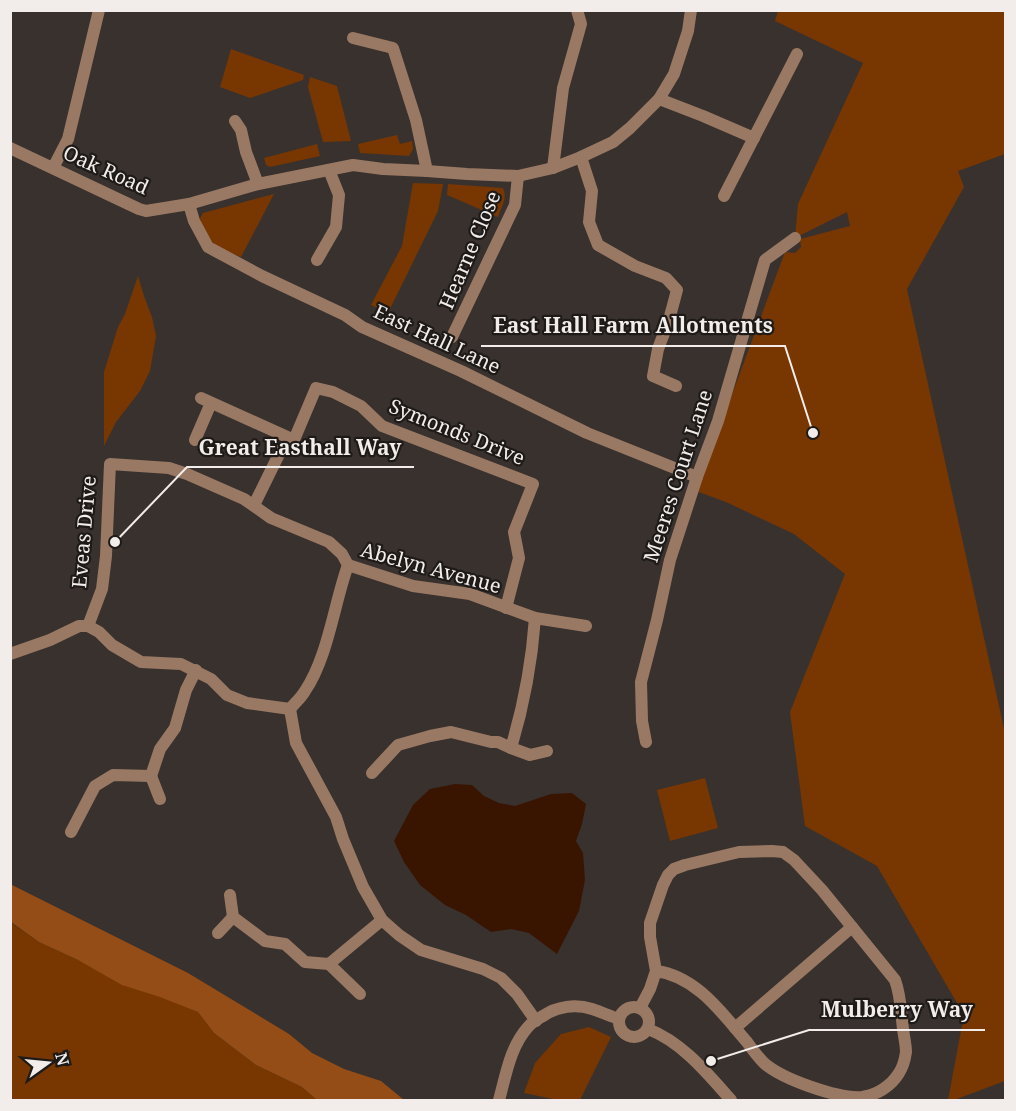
<svg xmlns="http://www.w3.org/2000/svg" width="1016" height="1111" font-family="'Noto Serif',serif">
	<rect width="100%" height="100%" fill="#39312d"/>
	<g fill="#783700">
		<polygon points="778,11 1005,11 1005,154 958,171 964,187 907,289 1005,733 1005,1081 954,1100 948,1100 964,1015 877,866 805,826 790,712 845,574 794,534 726,502 696,491 785,252 795,253 801,247 800,239 850,226 847,212 795,238 798,204 863,63 775,21"/>
		<polygon points="231,49 304,75 303,80 250,98 220,87"/>
		<polygon points="310,77 337,86 351,141 323,142 308,87"/>
		<polygon points="397,135 400,144 412,141 413,149 409,156 360,153 358,144"/>
		<polygon points="317,144 320,156 270,167 266,165 264,158"/>
		<polygon points="413,183 443,184 438,211 388,313 371,305 402,246"/>
		<path d="M448 184 503 188C508 199 501 207 498 217L447 195Z"/>
		<path d="M274 194 241 257C221 249 204 243 200 218L203 213Z"/>
		<polygon points="138,276 144,296 152,317 156,336 150,371 140,391 116,422 104,446 104,372 118,327 125,314"/>
		<polygon points="705,778 718,828 670,841 657,790"/>
		<polygon points="10,922 39,942 78,960 198,1012 214,1033 256,1065 302,1087 317,1100 11,1100"/>
		<polygon points="589,1027 611,1037 580,1100 558,1100 524,1093 535,1063 561,1034"/>
	</g>
	<polygon fill="#944d16" points="10,884 188,973 289,1034 312,1053 344,1069 381,1081 404,1100 317,1100 302,1087 256,1065 214,1033 198,1012 160,997 122,985 78,960 39,942 11,922"/>
	<polygon fill="#391500" points="455,784 472,785 484,796 499,803 515,806 551,794 572,793 586,804 582,824 576,841 583,853 585,880 579,911 557,954 529,933 511,929 491,932 466,915 445,905 420,885 404,862 394,841 413,805 430,789"/>
	<g fill="none" stroke-linecap="round" stroke-linejoin="round">
		<g stroke="#9a7964" stroke-width="12">
			<polyline points="353,38 393,48 416,120 427,171"/>
			<polyline points="659,99 703,116 754,138"/>
			<polyline points="235,121 241,130 246,152 258,184"/>
			<polyline points="10,148 139,209 146,211 189,204 258,184 353,165 383,169 427,171 467,174 518,176 553,168 581,157 613,142 630,128 659,99 674,74 688,31 691,10"/>
			<polyline points="581,157 592,191 589,222 598,245 635,266 666,278 677,290 669,320 658,349 653,376 676,386"/>
			<polyline points="53,168 68,139 99,10"/>
			<polyline points="553,168 563,88 581,24 577,10"/>
			<polyline points="724,196 797,54"/>
			<polyline points="189,204 194,221 208,247 262,276 345,315 362,327 461,371 587,433 697,477"/>
			<polyline points="317,260 336,227 339,195 329,170"/>
			<polyline points="452,337 515,205 518,176"/>
			<polyline points="201,398 294,440"/>
			<polyline points="195,440 211,403"/>
			<polyline points="254,505 282,448 294,440 316,388 333,392 361,406 382,426 533,484 514,532 519,558 506,608"/>
			<polyline points="88,626 102,589 106,556 110,464 169,468 187,474 244,499 271,518 329,542 342,554 348,565"/>
			<polyline points="88,626 99,632 112,645 141,662 181,664 211,679 227,695 247,703 290,709"/>
			<polyline points="10,654 50,640 79,626 88,626"/>
			<polyline points="290,709 296,743 336,817 343,839 363,887 382,920 399,935 421,950 483,969 501,978 517,994 536,1021"/>
			<path d="M290 709C295 703 301 698 305 691 328 657 334 604 348 565L413 586 470 594 535 618 586 626"/>
			<polyline points="646,742 642,721 641,682 657,620 670,560 697,477 718,421 765,260 795,238"/>
			<polyline points="511,748 530,755 547,751"/>
			<path d="M372 773 398 745 430 736 451 732 491 742H498L511 748C523 708 532 660 535 618"/>
			<polyline points="151,776 160,799"/>
			<polyline points="71,832 95,786 113,775 151,776 160,749 175,728 186,690 196,670"/>
			<polyline points="230,895 233,917 265,941 285,944 305,962 329,964 382,920"/>
			<polyline points="218,933 233,917"/>
			<polyline points="329,964 360,994"/>
			<circle cx="634" cy="1022" r="15"/>
			<path d="M640 1008 650 989 656 971 650 937V923L663 885 668 875 674 869 685 865 739 852 772 851 783 852 794 860 822 890 895 980C901 996 901 1013 903 1029 904 1037 906 1045 906 1052 905 1059 903 1067 899 1073 891 1086 877 1095 862 1097 838 1099 782 1079 764 1063 758 1057 752 1049 747 1042 722 1013 696 976 656 971"/>
			<polyline points="735,1028 852,927"/>
			<path d="M648 1029C682 1042 707 1073 731 1100"/>
			<path d="M499 1100C506 1075 510 1047 528 1027 532 1022 538 1019 543 1016 557 1006 576 1004 592 1009 601 1012 610 1016 619 1019"/>
		</g>
	</g>
	<g text-anchor="middle" stroke-width="4.5" stroke-linejoin="round" paint-order="stroke">
		<g font-size="20" fill="#f2edea" stroke="#1d1a18">
			<text transform="translate(106 170) rotate(24)" y="7">Oak Road</text>
			<text transform="translate(470 250) rotate(-67)" y="7">Hearne Close</text>
			<text transform="translate(437 339) rotate(25)" y="7">East Hall Lane</text>
			<text transform="translate(457 432) rotate(22)" y="7">Symonds Drive</text>
			<text transform="translate(678 476) rotate(-72)" y="7">Meeres Court Lane</text>
			<text transform="translate(84 532) rotate(-85)" y="7">Eveas Drive</text>
			<text transform="translate(431 568) rotate(15)" y="7">Abelyn Avenue</text>
		</g>
	</g>
	<path fill="none" stroke="#f2edea" stroke-width="2" d="M813 433L785 346H481M115 542L187 467H414M711 1061L809 1030H985"/>
	<g fill="#f2edea" stroke="#1d1a18" stroke-width="2">
		<circle cx="813" cy="433" r="6"/>
		<circle cx="115" cy="542" r="6"/>
		<circle cx="711" cy="1061" r="6"/>
	</g>
	<g font-size="21" text-anchor="middle" font-weight="bold" fill="#f2edea" stroke="#1d1a18" stroke-width="4.5" stroke-linejoin="round" paint-order="stroke">
		<text x="633" y="333">East Hall Farm Allotments</text>
		<text x="300" y="455">Great Easthall Way</text>
		<text x="897" y="1017">Mulberry Way</text>
	</g>
	<rect width="1016" height="1111" fill="none" stroke="#f2edea" stroke-width="24"/>
	<g transform="translate(48 1063) rotate(75)" stroke="#1d1a18" stroke-width="4.5" paint-order="stroke">
	<path d="M0-4.5L10 22L0 15L-10 22Z" fill="#f2edea"/>
	<text y="-9" font-size="16" font-weight="bold" text-anchor="middle" fill="#f2edea">N</text>
	</g>
</svg>
